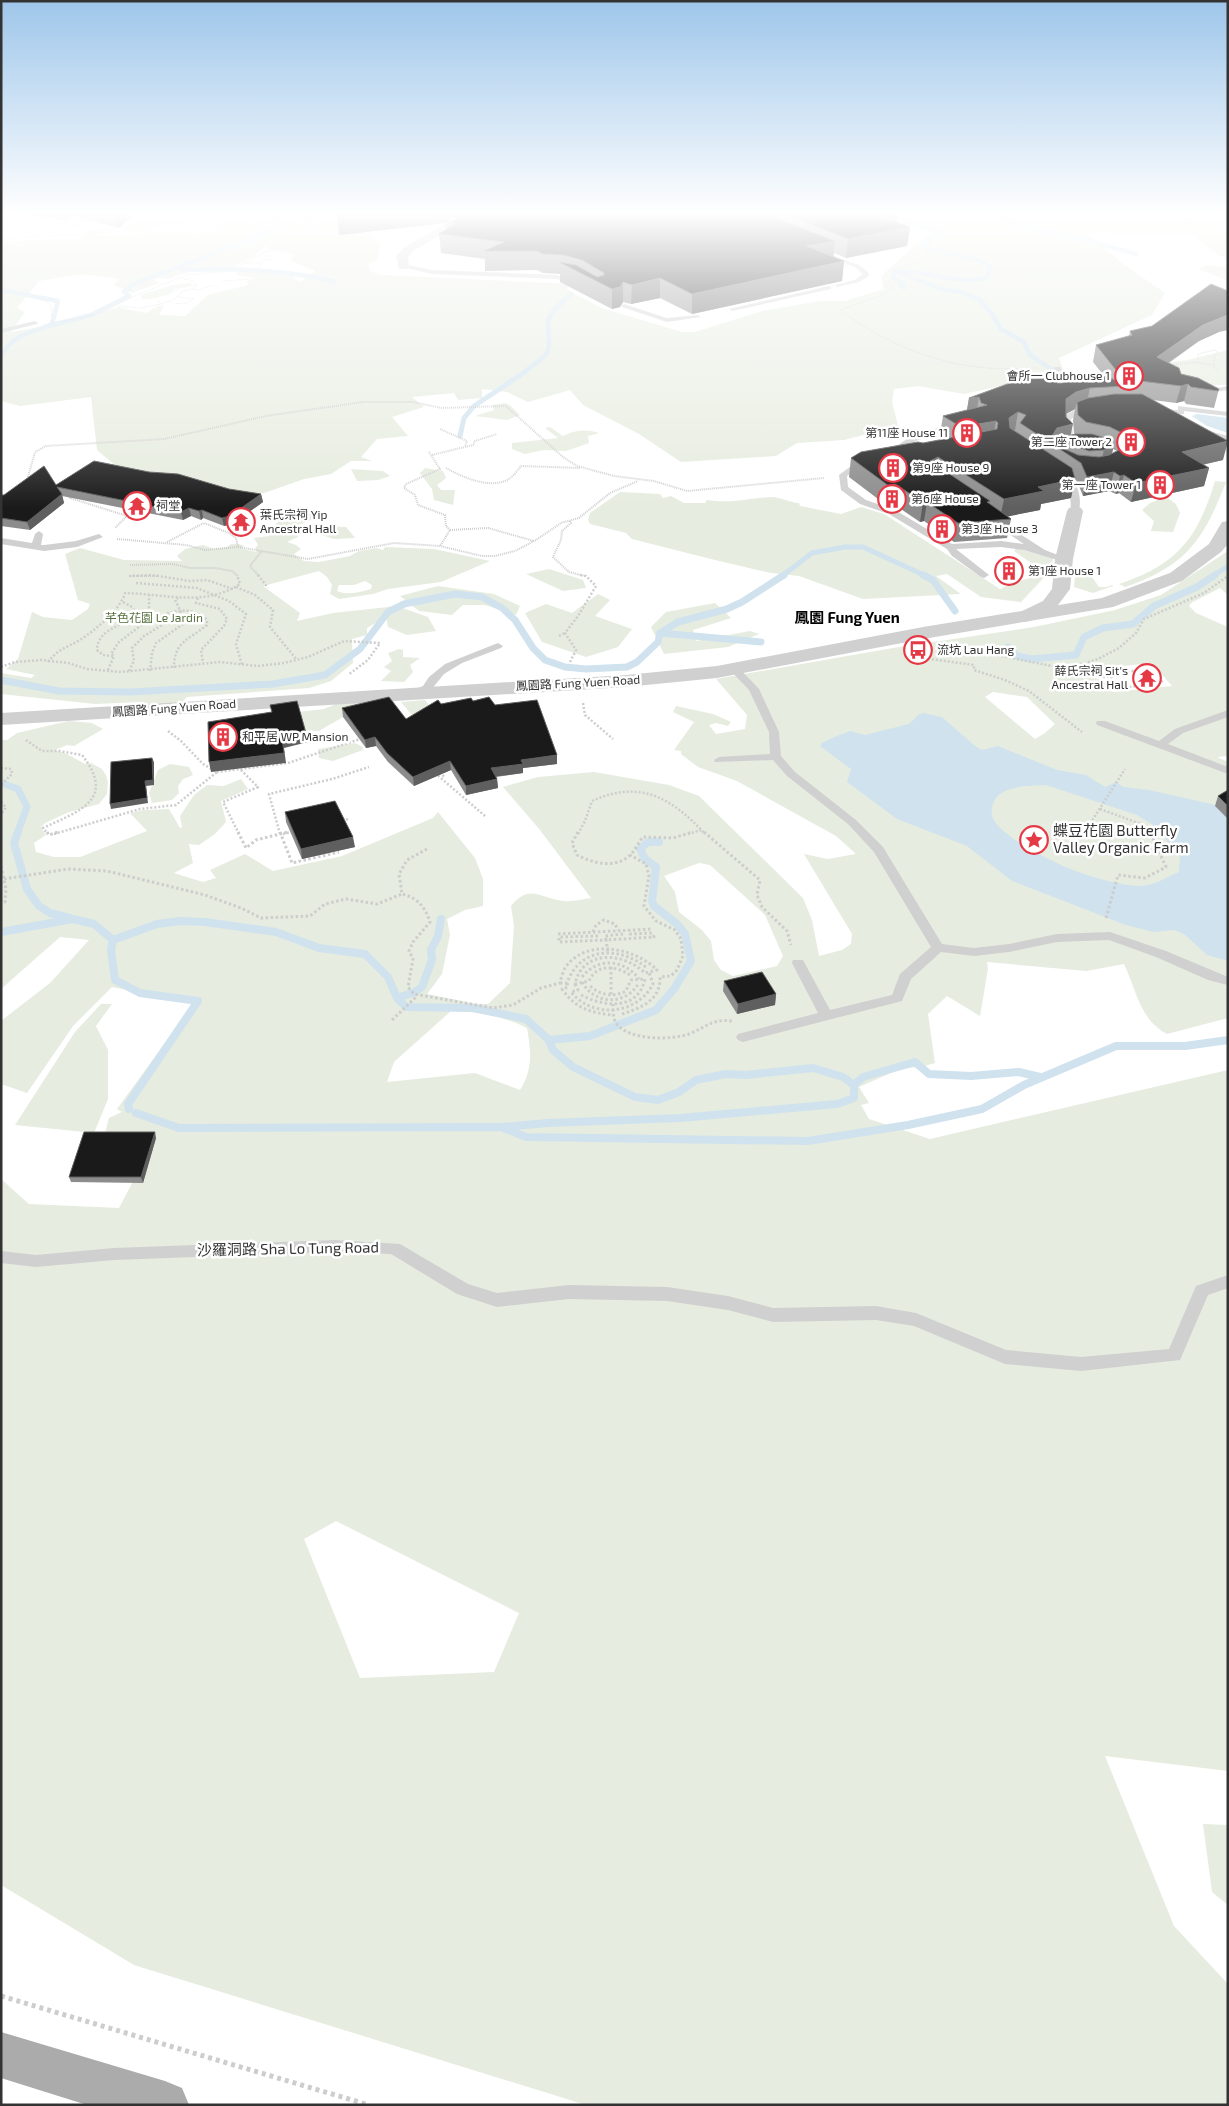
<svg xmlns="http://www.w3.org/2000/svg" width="1229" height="2106" font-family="'Exo 2','Noto Sans TC',sans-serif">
	<rect width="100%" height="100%" fill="#fff"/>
	<g fill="#e6ecdf" fill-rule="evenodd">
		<path d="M237 213H328C348 217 368 231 381 245L377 260 368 265 370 271 381 275 571 284 566 289 601 308 682 332H695L762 311 820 301H845L884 289 881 276 930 232 876 213H1228V258L1219 256 1192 234 1087 233 1122 263 1165 293 1152 315 1059 358 1064 372 964 394 918 386 894 389 892 402 898 426 844 440 797 443 776 456 681 462 639 434 583 405 570 390 528 402 507 392 482 389V398L458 400 454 393 412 397 424 407 392 417 408 436 377 439 361 457 372 461H351L331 474 304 479 264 493H226L123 472 97 450 91 397 20 406 1 401V242L59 239C68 241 80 240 88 234L80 230 124 227 140 221 158 219 207 218ZM254 214H261L219 223 212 232 193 234 188 229 129 235H99C107 227 122 231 133 230 173 226 213 219 254 214ZM266 246 270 249 293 254 291 261 315 271 301 281H297L293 275 270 274 263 269 255 268 243 269 236 273 239 276 257 278 247 281 248 285 208 295 185 316 159 315 164 306H158L146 313 118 307 78 320 11 332 25 312 17 308 39 281 81 274 120 279 114 285 132 293 159 283 154 280 160 278 168 279 192 271 227 270 253 257Z"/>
		<polygon points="1206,265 1228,267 1228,281 1199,269"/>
		<polygon points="191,283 192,285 174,289 170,294 152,299 141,299 143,294 173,285"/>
		<polygon points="1228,350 1228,385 1194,385 1167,363 1187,360"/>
		<polygon points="505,403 510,405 520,415 507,420 475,416 494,410 492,405"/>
		<path d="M550 427 563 436C577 430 584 429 599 433L588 436 589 443 566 451 544 450 525 454 512 449V443L558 438 545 428Z"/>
		<polygon points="425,468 443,471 446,478 437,485 441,490 455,490 453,505 434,500 432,489 420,473"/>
		<polygon points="351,469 383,471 390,476 378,480 357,481"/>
		<path d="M1215 481 1226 482C1203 541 1186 566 1125 587L1119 584C1177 565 1198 538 1215 481Z"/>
		<path d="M620 492 660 494 663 498 671 496 684 503H706V500C733 504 747 498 772 497 781 497 790 503 799 503L800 506 841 514 861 507 884 514 1000 589 1015 582 1042 575 1040 569 1014 551 1016 548 1053 558 1052 569 1021 602 981 597 947 574 936 576 961 594 863 599 799 576 771 573 715 560 632 539 626 533 590 524 588 520 590 513Z"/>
		<polygon points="1166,497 1176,504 1180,513 1173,532 1151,531 1154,521 1142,510 1150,503"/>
		<polygon points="304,512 314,512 316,518 298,525 274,526 278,522"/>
		<path d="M287 526 298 529V537L287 542 296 545 301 549 294 554 304 561 319 562 350 556 359 551 376 548 383 550 385 547 434 549 490 561 441 582 388 589 373 594 339 599 330 594 332 585 327 577 319 571 263 586 300 613 297 621 333 613 397 606 428 617 436 631 407 635 388 627 386 617 367 628V635L352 639 353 663 331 681 309 688 187 697 181 703 162 707 140 702 95 704 1 694V673L31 678 35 675 6 669 18 659 32 612 43 617 72 620 88 609 90 604 78 600 65 554 80 548 124 560 182 561 177 556 185 549 203 545 214 549 227 547 231 544H239L244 546 242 549 257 552 255 548 258 545 254 538 269 536 272 529ZM365 581 372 585 371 589C360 592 347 596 337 591L339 585H354Z"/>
		<polygon points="323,526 346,527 355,538 334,539 322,535"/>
		<path d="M1228 551V595L1220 588 1191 603 1189 606 1196 613 1228 627V756L1217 757 1228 762V1018L1167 1034C1139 1019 1137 991 1124 964L1086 971 987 962 988 969 980 1016 947 996 928 1014 935 1063 921 1067 902 1068 859 1087 869 1103 861 1105 869 1119 930 1139 1228 1070V1771L1105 1756 1174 1926 1228 1984V2105H586L134 1965 1 1885V1179L29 1204 119 1208 140 1168 101 1148 109 1118 122 1112 117 1109 194 1003 112 987 73 1026 27 1093 1 1084V1021L50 983 89 940 60 937 1 989V740H7L17 733 69 721 92 723 103 729 74 746 67 745 55 750 67 754 85 764 91 763 102 769 106 775 108 782 107 794 99 804 69 812 45 823 41 827 46 835 34 843 36 852 54 857H80L147 831 130 813 144 810 169 809 180 828 182 827 180 816 194 795 207 785 224 786 241 779 248 789 221 801 226 822 215 834 199 845 189 844 193 863 174 873 203 882 216 878 210 870 245 854 273 871 342 856 433 818 438 812 475 858 483 879V906L465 910 447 919 450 935 442 974 427 994 477 1004H488L510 983 514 926 511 906C529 883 540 898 564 901 572 902 583 899 591 898L540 830 503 787 538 777 594 772 669 785 699 796 803 898 812 920 819 956 842 950 851 944 852 934 804 854 828 859 856 854 836 836 737 781 698 767 681 754V751L674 750 694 722 673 712 676 706 713 714 731 722 728 726 716 723 709 725 716 734 745 729 747 715 716 679 893 648 1034 627 1115 610 1161 595ZM1152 663 1172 686 1113 692 1102 680 1097 679 1083 667 1091 665 1094 669ZM993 692 1027 697 1055 724 1045 733 1035 739 985 697ZM699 863 710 865 765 915 783 956 777 966 733 976 721 970 714 960 711 941 702 930 679 912 675 892 664 876ZM451 1011C479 1011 502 1016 527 1028 531 1050 533 1070 520 1090L475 1073 387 1082 394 1062ZM336 1521 519 1613 494 1672 360 1678 304 1539Z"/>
		<polygon points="549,569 583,580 586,588 563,591 526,574"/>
		<polygon points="1076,569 1087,570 1087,575 1095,576 1092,577 1099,587 1107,587 1112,585 1113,586 1093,593 1074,587"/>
		<polygon points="438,586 494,594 520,606 516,615 485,605 463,605 452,615 419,611 400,596"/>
		<polygon points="598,594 610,600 595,616 632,629 618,647 586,657 542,642 525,613 546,604 572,613"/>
		<polygon points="715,603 731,618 693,630 696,641 750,631 759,634 728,647 664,654 651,627 666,612"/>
		<polygon points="399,649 403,650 403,657 420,658 410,665 413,672 404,682 381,681 391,671 384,667 392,661 388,653"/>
		<polygon points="395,700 392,703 348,714 319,731 299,730 298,712 324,709 343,701"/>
		<polygon points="425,700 431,708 417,716 410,713 401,702"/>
		<polygon points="355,743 363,747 363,750 333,761 319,758 318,749"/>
		<polygon points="170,764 189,767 193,775 183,779 178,786 179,793 172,800 152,803 149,793 158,770"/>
		<polygon points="101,1004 112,1004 96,1026 108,1050 108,1099 94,1133 15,1125 75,1032"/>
		<polygon points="1203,1824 1228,1825 1228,1905 1212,1892"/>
	</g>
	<g fill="#cfe2ee" fill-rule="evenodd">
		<polygon points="1197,414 1228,418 1228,433 1207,426 1192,416"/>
		<path d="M923 713 942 717 975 746 982 750 998 746 1057 770 1086 775 1105 787 1116 782 1123 787 1149 790 1220 806 1228 819V961L1207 955 1184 934 1174 930 1154 932 1126 925 1012 881 967 846 897 819 847 782 851 769 820 746 822 743 832 738 850 731 865 735 909 724 918 715ZM1046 785 1137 815 1152 824 1180 855 1179 872C1167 877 1153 886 1140 886 1119 886 1077 873 1059 864 1040 855 1008 839 995 822 992 818 991 813 992 808 995 785 1027 786 1046 785Z"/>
	</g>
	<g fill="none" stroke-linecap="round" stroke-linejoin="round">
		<g stroke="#cfe2ee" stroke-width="4.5">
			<path d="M875 213 938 232 923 245 929 249 975 259 990 266 986 278C955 286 925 268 894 272L893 278 904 284 901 286 904 288"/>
			<polyline points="906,213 996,216"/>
			<polyline points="991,213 1029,228 1078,238 1136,254"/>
			<path d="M183 270C232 268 288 269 335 282"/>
			<polyline points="899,273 942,289 961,292 980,300 992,314 1001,329 1024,342 1030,355 1057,373"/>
			<path d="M1 290 58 301 52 324C30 334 14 333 1 356"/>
			<polyline points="50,326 91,315 129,296 124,292 133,284 256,238 277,226 277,214"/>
			<polyline points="523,373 546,355 549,346 548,320 554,310 571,294"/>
		</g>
		<g stroke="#cfe2ee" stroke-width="5">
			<polyline points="1046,384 1062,378 1055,372"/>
			<polyline points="460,436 464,418 474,406 525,372"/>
			<polyline points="782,576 812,553 845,547 863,547 926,576"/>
			<polyline points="1213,576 1228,566"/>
		</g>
		<g stroke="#cfe2ee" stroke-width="7">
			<polyline points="923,575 933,580 955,611"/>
			<polyline points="660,633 761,642"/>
			<polyline points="1008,647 1017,656 1032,659 1076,655 1084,637 1103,628 1133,624 1154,606 1197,587 1215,575"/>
			<polyline points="1,680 59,691 130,692 273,684 325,675 360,649 388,612 404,604 455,594 482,597 502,608 515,620 533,648 545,660 565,667 586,669 627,667 637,662 658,642 660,633 678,622 727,609 742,602 784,575"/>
			<polyline points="1,783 18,789 27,807 17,834"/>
		</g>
		<g stroke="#cfe2ee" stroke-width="8">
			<polyline points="18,832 14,843 27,889 39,906 50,913 70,918"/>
			<polyline points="1,932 73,919 94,924 113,940 157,924 181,921 205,922 276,932 319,948 365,954 388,977 397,998 406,1007 473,1008 526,1019 549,1040 553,1050 573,1067 635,1097 658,1100 679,1092 696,1080 726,1074 746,1075 813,1068 843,1077 854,1085"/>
			<polyline points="113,940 111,950 115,980 140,993 198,1001 128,1104 129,1109"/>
			<polyline points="397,998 415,992 422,987 432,960 431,950 438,936 441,919"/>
			<polyline points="549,1040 590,1036 656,1010 674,989 691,961 685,934 677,924 654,906 652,901 656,867 645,859 640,849 648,842 659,842"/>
			<polyline points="136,1113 179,1128 501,1127 526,1137 808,1141 908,1125 982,1109 1024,1085 1116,1046 1185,1046 1228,1040"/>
			<polyline points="501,1127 548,1123 680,1118 837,1104 854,1098 854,1085 863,1077 915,1062 929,1074 971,1076 1019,1072 1040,1077"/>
		</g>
		<g stroke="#cdcdcd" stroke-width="1" stroke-dasharray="1 1" stroke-linecap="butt">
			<polyline points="135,213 154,215"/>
			<polyline points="170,213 205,217 227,213"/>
			<path d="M886 213 929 226 944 233 931 243 922 261C908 264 895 266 889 280L894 288 879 296 840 310C883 342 934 364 988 368 1005 370 1021 368 1038 368"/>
			<polyline points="1094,213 1106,216 1143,214"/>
			<polyline points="1141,213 1163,213 1201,224 1228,225"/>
			<polyline points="1,221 38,227 54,222 79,226 104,223"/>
			<polyline points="1,221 8,213"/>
			<polyline points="123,221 150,218 160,213"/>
			<polyline points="60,222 83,217"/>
			<polyline points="72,225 86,218"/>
			<polyline points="1,239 159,229 265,215 313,218 327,213"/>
			<polyline points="264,252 306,245 305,234 307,231 303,228 305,222"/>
			<polyline points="244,263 261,263"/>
			<polyline points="259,268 263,260 272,260 262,253"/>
			<polyline points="223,281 250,279"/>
			<polyline points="192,289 199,290 214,285"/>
			<polyline points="171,292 179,288 197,285"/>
			<path d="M36 298C47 300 54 305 51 317"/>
			<polyline points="156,300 162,304 175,299 183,291 192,289 197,285 193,281 181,278"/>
			<polyline points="174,304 187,303 194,299 178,297"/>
			<polyline points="119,306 140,308 161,304"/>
			<polyline points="52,322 82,318 103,312 130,298 186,275 230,271 271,249 289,230 312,218"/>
			<polyline points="1198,363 1213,365"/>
			<path d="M1170 365 1198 362V354L1215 350 1218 352C1213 359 1211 366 1219 372"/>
		</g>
		<g stroke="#cdcdcd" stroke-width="2" stroke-dasharray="1 1" stroke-linecap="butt">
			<polyline points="440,429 467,441 465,447"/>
			<polyline points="429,452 440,469 406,484 404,488 415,495 418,505 445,515 446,526 450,530 440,546"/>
			<polyline points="432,455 473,445 475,441 497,434"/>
			<path d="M446 468C462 477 489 489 507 480 513 477 517 471 521 466L580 468"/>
			<polyline points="32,477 28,477 35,452 46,446 164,439 266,416 363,402 413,402 442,408 506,406 563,457 577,466 614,476 654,481 687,491 824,478"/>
			<polyline points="72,496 70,498 127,516 115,528"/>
			<polyline points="570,521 571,523 562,531 561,540 553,557 569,572 585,576"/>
			<polyline points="450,530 488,528 534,541"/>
			<polyline points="117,539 186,545 205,550 238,547 308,559 394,543 440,546 482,556 495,556 515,551 536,540 561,523 579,518 610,493 638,481"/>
			<polyline points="167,542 204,523 229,533 236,538 238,547"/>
			<polyline points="130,565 173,564 190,568 215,568 232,571 238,576"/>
			<polyline points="130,576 158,576"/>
			<polyline points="259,576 250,566 261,552"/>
		</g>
		<g stroke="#cdcdcd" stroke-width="2.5" stroke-dasharray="2 2" stroke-linecap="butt">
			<polyline points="258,575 268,588"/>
			<polyline points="129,576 152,575 190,581 207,580 233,589"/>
			<polyline points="136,583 197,588 229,601 246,614 236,644 242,665"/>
			<polyline points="236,587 255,595 273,610 270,627 297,660"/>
			<polyline points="198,598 196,603 220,609 227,619 224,626 201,650 203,663"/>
			<polyline points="559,636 565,633"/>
			<polyline points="966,649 1052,666 1071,666 1085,663 1098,659 1119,648 1136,633 1144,619 1204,593 1228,576"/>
			<path d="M113 656 103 655 97 650C98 626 125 629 135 612L132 607 123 602"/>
			<polyline points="916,657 974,665 974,670 1005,680 1029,691 1082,732"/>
			<path d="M48 662C58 649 66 648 80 640 94 631 121 609 125 593 165 594 205 607 240 584L237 575"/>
			<polyline points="570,662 576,650 565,633 578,616 596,586 586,576 580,575"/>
			<polyline points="1085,663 1098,677 1111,677"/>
			<polyline points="1,667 15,662 41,660 68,663 87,669 121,672 220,662 258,666 284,663 308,657 344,641 380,643 368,660 348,675"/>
			<polygon points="1151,669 1162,681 1158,684 1120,688 1109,674"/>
			<polyline points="108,670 114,656 111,654 119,642 152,617 149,611 149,593"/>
			<path d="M129 671 134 661 132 648 144 636 167 622 168 613C183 609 196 609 207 620V625C189 640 174 641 174 668"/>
			<polyline points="150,671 152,653 156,643 186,622 175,600 179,597"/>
			<polyline points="583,703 585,715 613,739"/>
			<polyline points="168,731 181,741 203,764 217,772 288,763 363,738"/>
			<path d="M26 740 42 751H59L82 755C117 800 79 811 43 828L48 834"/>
			<polyline points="1,768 11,769 12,774 1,785"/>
			<polyline points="440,772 445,778"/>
			<polyline points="435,773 485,816"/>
			<polyline points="1,802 6,807 1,815"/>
			<polyline points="1100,809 1141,824 1151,834"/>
			<polyline points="342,820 349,819"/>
			<polyline points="1088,827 1125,769"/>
			<polyline points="54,834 140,809 176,805 217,772"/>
			<polyline points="239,834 223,802 258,787 240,769"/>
			<polyline points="280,834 269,794 332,779 369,767"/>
			<polyline points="283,834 294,831"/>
			<path d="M578 834 585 821 592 801C640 779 672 798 705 834"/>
			<polyline points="688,834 701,830"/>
		</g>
		<g stroke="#cdcdcd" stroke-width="3" stroke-dasharray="2.5 2.5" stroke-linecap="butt">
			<polyline points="47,832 49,835 58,832"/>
			<polyline points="238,832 246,848 256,840 288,832"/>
			<polyline points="280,832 292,863 339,852"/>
			<path d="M578 832 572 843 577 855C593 863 614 869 629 856 635 851 638 843 643 837L673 838 693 832"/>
			<polyline points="704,832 760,880 757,895 762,907 787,931 791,945"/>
			<path d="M427 849 407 860 399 874 402 894C418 898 425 907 430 922L413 942 409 951 413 959 408 987 414 994 493 1008 513 1005 541 988 560 983C561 978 563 972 565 968 586 937 635 948 657 970L645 973C623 952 583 949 575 984L589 981C597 963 616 966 630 975"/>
			<polyline points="1,866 6,889 5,902 1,904"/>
			<polyline points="4,879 68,869 107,871 205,895 241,908 261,918 310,916 325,904 346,899 377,904 402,894"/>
			<polyline points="1106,918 1118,875 1145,878 1166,867 1150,832"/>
			<polyline points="593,932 596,925 604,920 615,924 618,930"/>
			<polyline points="558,934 652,929"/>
			<polyline points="623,934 605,936 606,940 654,937 652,933 630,934 629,930"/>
			<polyline points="598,936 559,937 559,942 606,940 608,953"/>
			<polyline points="611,967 611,995"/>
			<path d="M582 977C598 957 624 959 639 979"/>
			<path d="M582 982C595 1005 625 1006 639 983"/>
			<path d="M560 983H567C580 946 620 946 647 968"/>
			<path d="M567 983 568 987 562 989C575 1008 591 1013 613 1015"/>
			<path d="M575 984 578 990 571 992C593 1019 637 1015 653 984L649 972"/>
			<path d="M581 995C604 1007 638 1011 645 979L631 980 626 991C613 998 600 995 590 986"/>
			<path d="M613 1004C613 1010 613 1018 616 1023 628 1041 671 1040 689 1034 705 1028 713 1018 732 1021"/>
			<path d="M622 1014C641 1008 661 1000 660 977L671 976 677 970 683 956 681 939 675 930 656 921 644 906 649 876 646 864 630 855"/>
			<polyline points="392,1020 417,996"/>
		</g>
		<polyline stroke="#cdcdcd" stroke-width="5" stroke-dasharray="4 4" stroke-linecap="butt" points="1,1996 369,2105"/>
		<g fill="#d0d0d0" fill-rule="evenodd">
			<polygon points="815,249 859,265 868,272 869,276 859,282 836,287 836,285 855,280 863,274 855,267 815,251"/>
			<polygon points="403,264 432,270 557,275 580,282 577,284 557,279 432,274 401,267"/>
			<polygon points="829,286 831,287 831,289 732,311 729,309"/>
			<polygon points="624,304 667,318 698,315 701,317 667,322 622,307 622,305"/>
			<polygon points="35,321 38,323 37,324 1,333 1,329"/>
			<polygon points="1054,367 1060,367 1076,386 1068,395 1061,393 1068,386 1054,371"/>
			<polygon points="1228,386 1228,390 1201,394 1197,392"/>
			<polygon points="1178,406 1228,412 1228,416 1184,411 1184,414 1181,414 1155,413 1151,411 1155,409 1178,410"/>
			<polygon points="1091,407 1095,409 1094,411 1081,413 1071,419 1073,435 1066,437 1064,416 1076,409"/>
			<polygon points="955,422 962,424 916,441 899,451 892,449 910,437"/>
			<polygon points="1202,429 1228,436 1228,441 1202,433"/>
			<polygon points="862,458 869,460 847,476 848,487 866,500 895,510 952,544 1001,541 1024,544 990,522 990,518 993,517 1045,550 1068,559 1064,562 1024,550 1001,547 956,549 989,575 984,578 981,577 952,556 947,549 889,514 860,504 841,490 839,475"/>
			<path d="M1056 473C1076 471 1084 498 1078 513L1071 511 1070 490 1056 477Z"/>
			<polygon points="39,531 43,534 41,545 44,545 76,541 99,534 103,537 77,547 44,551 1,544 1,538 32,543 35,534"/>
			<polygon points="498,643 503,646 501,648 462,663 444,674 431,690 410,696 405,693 423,686 429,677 445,664"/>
			<polygon points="735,667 739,668 759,689 779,732 781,756 795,772 856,820 883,847 942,944 974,948 1009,944 1057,934 1110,932 1166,951 1228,977 1228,985 1208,980 1156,957 1109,940 1057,942 1009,952 974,956 941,952 911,979 902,1001 743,1042 738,1040 736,1037 738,1034 818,1013 792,963 793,960 803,960 830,1010 892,995 900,974 931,947 874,852 848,824 787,776 773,760 715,762 714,760 719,757 770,754 769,732 749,690 730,670"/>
			<polygon points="1228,710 1228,717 1183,733 1168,744 1228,767 1228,774 1097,725 1096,723 1097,721 1105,721 1159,741 1175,729"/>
			<polygon points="335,1240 400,1244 468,1284 497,1293 569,1285 667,1287 728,1296 773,1308 876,1306 916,1313 1006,1350 1081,1357 1169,1349 1196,1286 1228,1275 1228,1288 1208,1295 1180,1360 1081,1371 1005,1364 914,1326 876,1320 773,1322 728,1310 667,1301 569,1299 497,1307 457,1294 391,1254 335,1252 114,1260 36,1267 1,1263 1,1251 36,1255 114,1248"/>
		</g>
		<g fill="#d0d0d0" fill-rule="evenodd">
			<polygon points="465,213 477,213 413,251 408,257 409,266 407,269 399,269 396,256 405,247"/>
			<polygon points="1075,506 1081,508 1083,511 1073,559 1070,589 1055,609 1030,621 1024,622 1018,621 1015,617 1018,613 1043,601 1052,589 1055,559 1067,511 1069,508"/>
		</g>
		<polygon fill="#d0d0d0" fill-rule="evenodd" points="1228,521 1228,544 1221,552 1182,581 1113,607 923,639 717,678 626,687 1,725 1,713 626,675 717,666 923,627 1102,598 1170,573 1209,544 1222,522"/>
		<polygon fill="#ababab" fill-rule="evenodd" points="1,2032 165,2081 182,2088 189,2105 87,2105 1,2078"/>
	</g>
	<g fill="#8c8c8c" fill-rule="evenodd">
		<polygon points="13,213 135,213 119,228 73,216 65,220 13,214"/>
		<polygon points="343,213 898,213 897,222 910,227 907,246 846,258 834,253 834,257 844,261 842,281 692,314 660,298 631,304 623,302 620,307 612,309 560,282 560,274 543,273 537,270 485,271 485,259 441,253 439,234 446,230 445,222 453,221 456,219 455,216 444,223 339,235"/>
		<path d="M1130 331 1219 332 1199 341 1169 363 1181 374 1219 389 1214 408 1186 404 1184 401 1176 403 1153 400 1223 460 1203 464 1209 468 1204 486 1131 502 1119 493 1116 494 1109 491 1083 496 1077 481 1075 480 1071 498 1041 504 1040 510 1008 516 1011 519 1007 538 954 542 924 521 920 522 892 503 886 505 849 477 851 458 947 439 940 434 943 416 967 410 969 398 1057 383H1062L1104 376 1093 362 1096 345 1129 336ZM1075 409 1073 420 1074 433 1075 434 1071 435 1066 414ZM1064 444 1063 448 1058 445ZM1113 449 1117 451 1112 454Z"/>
		<polygon points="56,485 229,489 261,494 263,502 232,524 224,526 203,518 201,520 191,516 183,520 62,496 64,503 30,530 1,526 1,495 4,495"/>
		<polygon points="473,701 495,705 557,764 523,768 523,773 496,777 497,779 498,788 466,795 451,770 414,786 388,762 376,746 366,748 343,717 342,708 406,719 441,704"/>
		<polygon points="1228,790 1228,819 1215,806 1218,796"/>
		<polygon points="285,812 355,847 302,859 286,822"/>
		<polygon points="724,981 776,994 775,1005 737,1014 723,991"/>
		<polygon points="156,1138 143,1183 71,1182 69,1177"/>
	</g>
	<g fill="#5f5f5f">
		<polygon points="63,213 72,213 73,216 65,220"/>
		<polygon points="115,213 135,213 119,228"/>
		<polygon points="368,213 462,213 444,223 339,235 337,216"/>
		<polygon points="887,213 898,213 896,226 877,215"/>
		<polygon points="910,227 907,246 846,258 848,239"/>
		<polygon points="835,241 833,260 807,246"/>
		<polygon points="844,261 842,281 692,314 692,294"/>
		<polygon points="660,278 660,298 631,304 632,285"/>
		<polygon points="623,282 623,302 620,307 612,309 612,289"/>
		<polygon points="1228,315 1228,330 1219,332 1199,341 1153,373 1157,357 1203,325"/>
		<polygon points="1188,384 1184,401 1176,403 1181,386"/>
		<polygon points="1090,388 1086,406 1077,402 1075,409 1062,416 1066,399 1076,392"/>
		<polygon points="979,397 976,415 966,416 969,398"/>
		<polygon points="1018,412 1015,430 1006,437 1009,418"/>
		<polygon points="996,421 993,439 958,446 961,427"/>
		<polygon points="1073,424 1069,442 1064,440 1064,444 1055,446 1052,436 1057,428"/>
		<polygon points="1228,441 1223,460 1177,471 1182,452"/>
		<polygon points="1114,445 1110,461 1100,466 1104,450"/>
		<polygon points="938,457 935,475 930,461"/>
		<polygon points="1209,468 1204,486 1131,502 1136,483"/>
		<polygon points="1114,472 1109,491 1083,496 1087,477"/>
		<polygon points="1124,475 1119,493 1116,494 1120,476"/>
		<polygon points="1075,479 1071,498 1041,504 1040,510 1000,518 1004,499 1038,487"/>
		<polygon points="895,484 892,503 886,505 889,486"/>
		<polygon points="62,494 64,503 30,530 27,522"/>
		<polygon points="261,494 263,502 232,524 224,526 222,518"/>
		<polygon points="923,502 927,502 924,521 920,522"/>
		<polygon points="189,508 191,516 183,520 181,512"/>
		<polygon points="202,510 203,518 201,520 199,511"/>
		<polygon points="306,733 308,742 284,748 286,763 211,772 209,762 282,738"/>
		<polygon points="375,737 376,746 366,748 365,740"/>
		<polygon points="557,755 557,764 523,768 523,773 491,777 491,768 521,760"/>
		<polygon points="152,758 154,762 154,785 146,786 148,803 111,809 110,804 145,781"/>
		<polygon points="450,761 451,770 414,786 413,777"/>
		<polygon points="497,779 498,788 466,795 466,786"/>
		<polygon points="353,837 355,847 302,859 301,849"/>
		<polygon points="776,994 775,1005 737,1014 738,1004"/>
		<polygon points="155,1132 156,1138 143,1183 141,1177"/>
	</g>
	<g fill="#1a1a1a" stroke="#5f5f5f">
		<polygon points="343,213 368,213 337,216"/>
		<polygon points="460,213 764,213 835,241 807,246 844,261 692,294 660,278 632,285 623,282 620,287 612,289 559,262 576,265 597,277 604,275 604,273 582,260 563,255 543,254 536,251 484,251 504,242 439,234 456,223 445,222 453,221 457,218 455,216"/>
		<polygon points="782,213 887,213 877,215 910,227 848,239"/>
		<polygon points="1211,284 1228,291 1228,315 1203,325 1157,357 1179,368 1181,374 1198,378 1219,389 1218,391 1191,387 1188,384 1181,386 1123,379 1096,345 1132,335 1130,331 1152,326"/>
		<polygon points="1107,376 1127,386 1090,388 1076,392 1066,399 1066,417 1073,424 1057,428 1052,436 1054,441 1060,447 1078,455 1099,457 1109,455 1125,447 1126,439 1122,433 1110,427 1086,422 1078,415 1077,402 1088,398 1114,394 1142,394 1228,441 1182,452 1209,468 1136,483 1124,475 1120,476 1114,472 1087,477 1081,463 1020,423 1026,415 1018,412 1009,418 1010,428 1072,468 1075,479 1038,487 1044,491 1004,499 938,457 930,461 990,501 987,502 1011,519 958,523 927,502 923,502 895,484 889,486 851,458 861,452 918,442 923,443 997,429 998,423 996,421 961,427 943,416 987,405 981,403 979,397 969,398 1021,379 1057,378 1057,383 1062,383 1071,377"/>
		<polygon points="1075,434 1092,434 1109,439 1114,445 1104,450 1089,451 1075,446 1064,440 1065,437"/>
		<polygon points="94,461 149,472 178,474 229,489 261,494 230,516 222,518 202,510 199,511 189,508 181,512 57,487 62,494 27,522 1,518 1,495 4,495 44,466 56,485"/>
		<polygon points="389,697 406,719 438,700 441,704 471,698 473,701 489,697 495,705 537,700 557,755 521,760 523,764 491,768 497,779 466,786 450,761 413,777 387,753 375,737 365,740 342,708"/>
		<polygon points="297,701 306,733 282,738 284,753 209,762 208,722 272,712 270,705"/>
		<polygon points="152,758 153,780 145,781 147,798 110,804 111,762"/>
		<polygon points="1228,790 1228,806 1218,796"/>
		<polygon points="335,801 353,837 301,849 285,812"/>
		<polygon points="762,972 776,994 738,1004 724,981"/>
		<polygon points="84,1132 155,1132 141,1177 69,1177"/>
	</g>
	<linearGradient id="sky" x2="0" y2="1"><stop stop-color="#9ec6ea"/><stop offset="0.42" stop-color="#fff"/><stop offset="1" stop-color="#fff" stop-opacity="0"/></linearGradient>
	<rect width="1229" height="508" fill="url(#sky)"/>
	<defs>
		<symbol id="building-ring" viewBox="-11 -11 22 22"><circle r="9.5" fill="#fff" stroke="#e63946" stroke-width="1.5"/><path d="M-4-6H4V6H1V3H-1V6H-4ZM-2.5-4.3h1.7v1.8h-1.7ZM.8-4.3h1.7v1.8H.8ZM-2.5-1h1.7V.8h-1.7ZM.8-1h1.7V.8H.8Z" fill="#e63946"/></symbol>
		<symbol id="temple-ring" viewBox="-11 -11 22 22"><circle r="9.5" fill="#fff" stroke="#e63946" stroke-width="1.5"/><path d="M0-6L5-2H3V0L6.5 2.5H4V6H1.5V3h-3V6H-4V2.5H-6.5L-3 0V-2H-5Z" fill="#e63946"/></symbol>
		<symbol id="bus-ring" viewBox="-11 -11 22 22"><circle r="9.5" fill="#fff" stroke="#e63946" stroke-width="1.5"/><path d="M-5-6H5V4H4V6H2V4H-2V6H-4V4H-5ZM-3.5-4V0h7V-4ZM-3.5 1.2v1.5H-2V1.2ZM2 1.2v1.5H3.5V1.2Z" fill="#e63946"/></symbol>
		<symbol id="sight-ring" viewBox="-11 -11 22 22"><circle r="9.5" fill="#fff" stroke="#e63946" stroke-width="1.5"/><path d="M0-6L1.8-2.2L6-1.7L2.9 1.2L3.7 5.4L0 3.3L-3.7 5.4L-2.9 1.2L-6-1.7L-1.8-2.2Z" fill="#e63946"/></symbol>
	</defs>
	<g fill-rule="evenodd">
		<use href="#building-ring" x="1113" y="360" width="32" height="32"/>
		<use href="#building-ring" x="951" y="417" width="32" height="32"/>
		<use href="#building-ring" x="1115" y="426" width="32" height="32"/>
		<use href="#building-ring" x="877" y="452" width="32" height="32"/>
		<use href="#building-ring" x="1144" y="469" width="32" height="32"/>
		<use href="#building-ring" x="876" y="483" width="32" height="32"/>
		<use href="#temple-ring" x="121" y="490" width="32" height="32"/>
		<use href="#temple-ring" x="225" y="506" width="32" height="32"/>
		<use href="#building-ring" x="926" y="513" width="32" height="32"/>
		<use href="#building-ring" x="993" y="555" width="32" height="32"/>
		<use href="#bus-ring" x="902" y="634" width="32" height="32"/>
		<use href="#temple-ring" x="1131" y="662" width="32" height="32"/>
		<use href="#building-ring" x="207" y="721" width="32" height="32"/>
		<use href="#sight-ring" x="1018" y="824" width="32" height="32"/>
	</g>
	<g text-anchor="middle" stroke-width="5" stroke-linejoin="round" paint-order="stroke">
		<g font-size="12" fill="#333" stroke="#fff" text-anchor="start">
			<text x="1110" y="380" text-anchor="end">會所一 Clubhouse 1</text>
			<text x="948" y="437" text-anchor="end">第11座 House 11</text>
			<text x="1112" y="446" text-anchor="end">第二座 Tower 2</text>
			<text x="912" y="472">第9座 House 9</text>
			<text x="1141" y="489" text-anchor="end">第一座 Tower 1</text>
			<text x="911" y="503">第6座 House</text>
			<text x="156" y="510">祠堂</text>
			<text x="260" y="519">葉氏宗祠 Yip<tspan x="260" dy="14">Ancestral Hall</tspan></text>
			<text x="961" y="533">第3座 House 3</text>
			<text x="1028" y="575">第1座 House 1</text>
			<text x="937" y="654">流坑 Lau Hang</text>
			<text x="1128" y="675" text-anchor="end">薛氏宗祠 Sit's<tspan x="1128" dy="14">Ancestral Hall</tspan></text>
			<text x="242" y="741">和平居 WP Mansion</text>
		</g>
		<g font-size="12" fill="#56703f" stroke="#fff">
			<text x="154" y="622">芊色花園 Le Jardin</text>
		</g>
		<g font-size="12" fill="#333" stroke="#fff">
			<text transform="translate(578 683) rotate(-3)" y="4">鳳園路 Fung Yuen Road</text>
			<text transform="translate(174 708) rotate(-4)" y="4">鳳園路 Fung Yuen Road</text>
		</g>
		<g font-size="15" font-weight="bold" fill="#000" stroke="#fff">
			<text x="847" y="623">鳳園 Fung Yuen</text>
		</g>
		<g font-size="15" fill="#333" stroke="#fff" text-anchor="start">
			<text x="1053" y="836">蝶豆花園 Butterfly<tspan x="1053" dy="17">Valley Organic Farm</tspan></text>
		</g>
		<g font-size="15" fill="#333" stroke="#fff">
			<text transform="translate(288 1249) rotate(-1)" y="5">沙羅洞路 Sha Lo Tung Road</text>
		</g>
	</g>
	<rect width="1229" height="2106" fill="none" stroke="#333333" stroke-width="5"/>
</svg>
